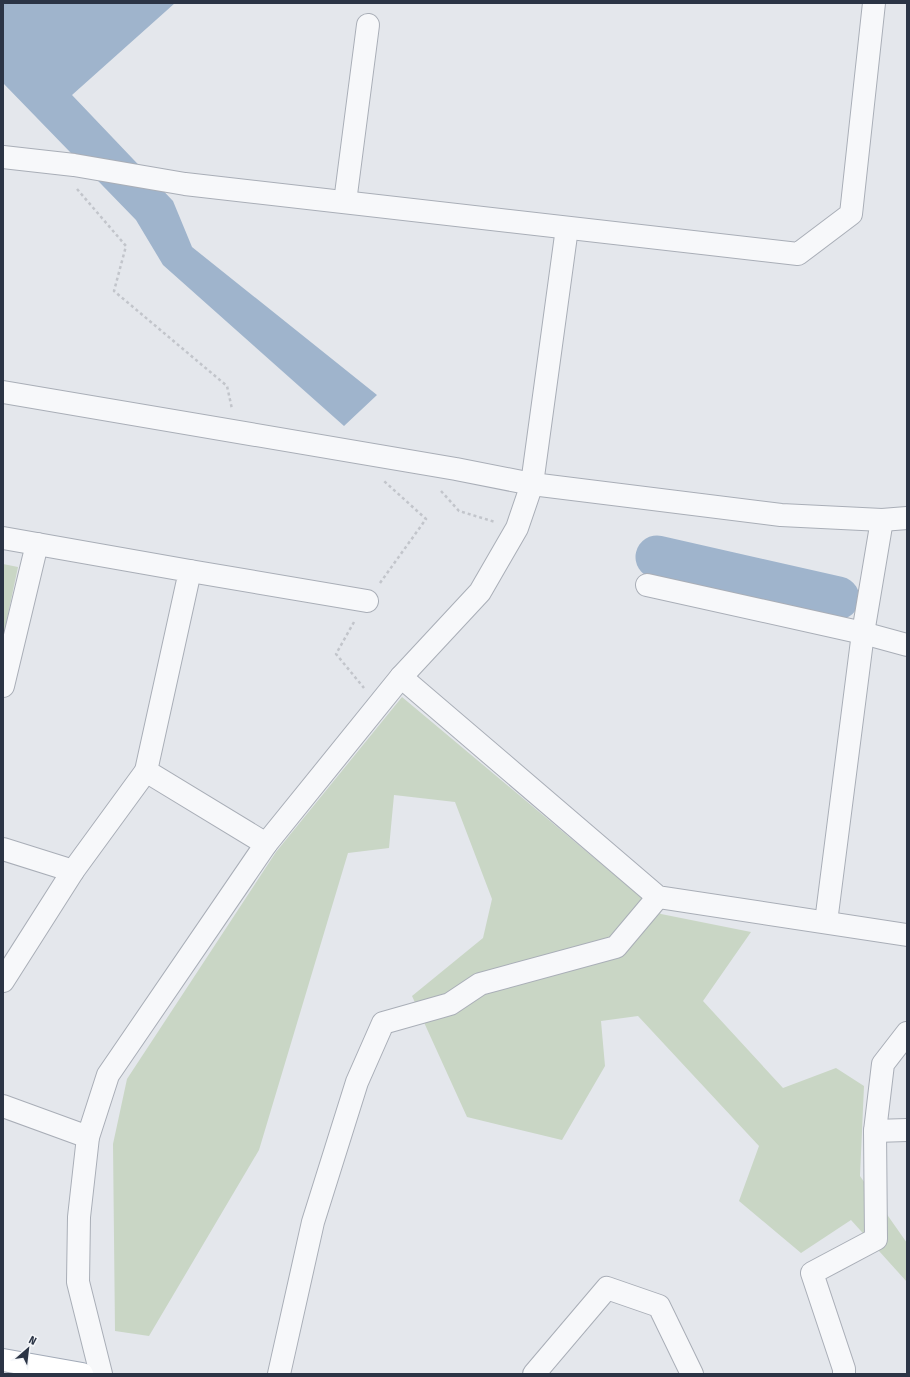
<svg xmlns="http://www.w3.org/2000/svg" width="910" height="1377" font-family="'Fira Sans Condensed',sans-serif">
	<rect width="100%" height="100%" fill="#e4e7ec"/>
	<g fill="#c9d6c5">
		<polygon points="3,564 18,567 3,638"/>
		<polygon points="402,697 661,914 751,932 703,1001 783,1088 836,1068 864,1086 860,1176 907,1243 907,1282 851,1220 801,1253 739,1201 759,1146 638,1016 601,1021 605,1066 562,1140 467,1117 412,996 483,938 492,899 455,802 394,795 389,848 348,853 259,1150 149,1336 115,1331 113,1144 127,1079 276,852"/>
	</g>
	<polygon fill="#9fb4cc" points="3,3 175,3 72,95 173,201 192,247 377,395 344,426 163,265 136,220 3,83"/>
	<g fill="none" stroke-linecap="round" stroke-linejoin="round">
		<polyline stroke="#9fb4cc" stroke-width="43" points="657,557 838,598"/>
		<defs>
			<g id="minor">
				<polyline points="3,157 74,165 185,184 798,254 851,214 874,3"/>
				<polyline points="345,202 368,25"/>
				<polyline points="3,392 456,469 532,484 781,515 882,520 907,518"/>
				<polyline points="3,538 190,571 146,771 266,844"/>
				<polyline points="190,571 367,601"/>
				<polyline points="647,585 863,633 907,645"/>
				<polyline points="401,677 658,897 907,935"/>
				<polyline points="3,686 37,544"/>
				<polyline points="3,849 73,871"/>
				<polyline points="826,922 863,633 882,520"/>
				<polyline points="3,981 73,871 146,771"/>
				<polyline points="3,1106 88,1137"/>
				<polyline points="875,1131 907,1130"/>
				<polyline points="101,1374 78,1282 79,1217 88,1137 108,1075 266,844 401,677 480,592 517,528 532,484 567,228"/>
				<polyline points="279,1374 313,1222 357,1082 383,1023 450,1004 480,984 616,947 658,897"/>
				<polyline points="534,1374 607,1288 659,1306 692,1374"/>
				<polyline points="844,1374 844,1369 812,1273 876,1239 875,1131 883,1064 907,1033"/>
			</g>
			<polyline id="major" points="3,1360 82,1374"/>
		</defs>
		<use href="#minor" stroke="#a9aeb7" stroke-width="24"/>
		<use href="#major" stroke="#a3abb8" stroke-width="24"/>
		<g stroke="#c2c5cb" stroke-width="2.5" stroke-dasharray="3 3" stroke-linecap="butt">
			<polyline points="77,189 126,246 114,291 227,386 232,409"/>
			<polyline points="441,491 459,511 495,522"/>
			<polyline points="380,583 426,519 384,481"/>
			<polyline points="354,622 336,654 364,688"/>
		</g>
		<use href="#minor" stroke="#f7f8fa" stroke-width="22"/>
		<use href="#major" stroke="#fff" stroke-width="22"/>
	</g>
	<rect width="910" height="1377" fill="none" stroke="#2b3445" stroke-width="8"/>
	<g transform="translate(28 1349) rotate(28)" stroke="#f4f6f9" stroke-width="3" paint-order="stroke">
	<path d="M0-3L7 15L0 10L-7 15Z" fill="#2b3445"/>
	<text y="-6" font-size="11" font-weight="bold" text-anchor="middle" fill="#2b3445">N</text>
	</g>
</svg>
